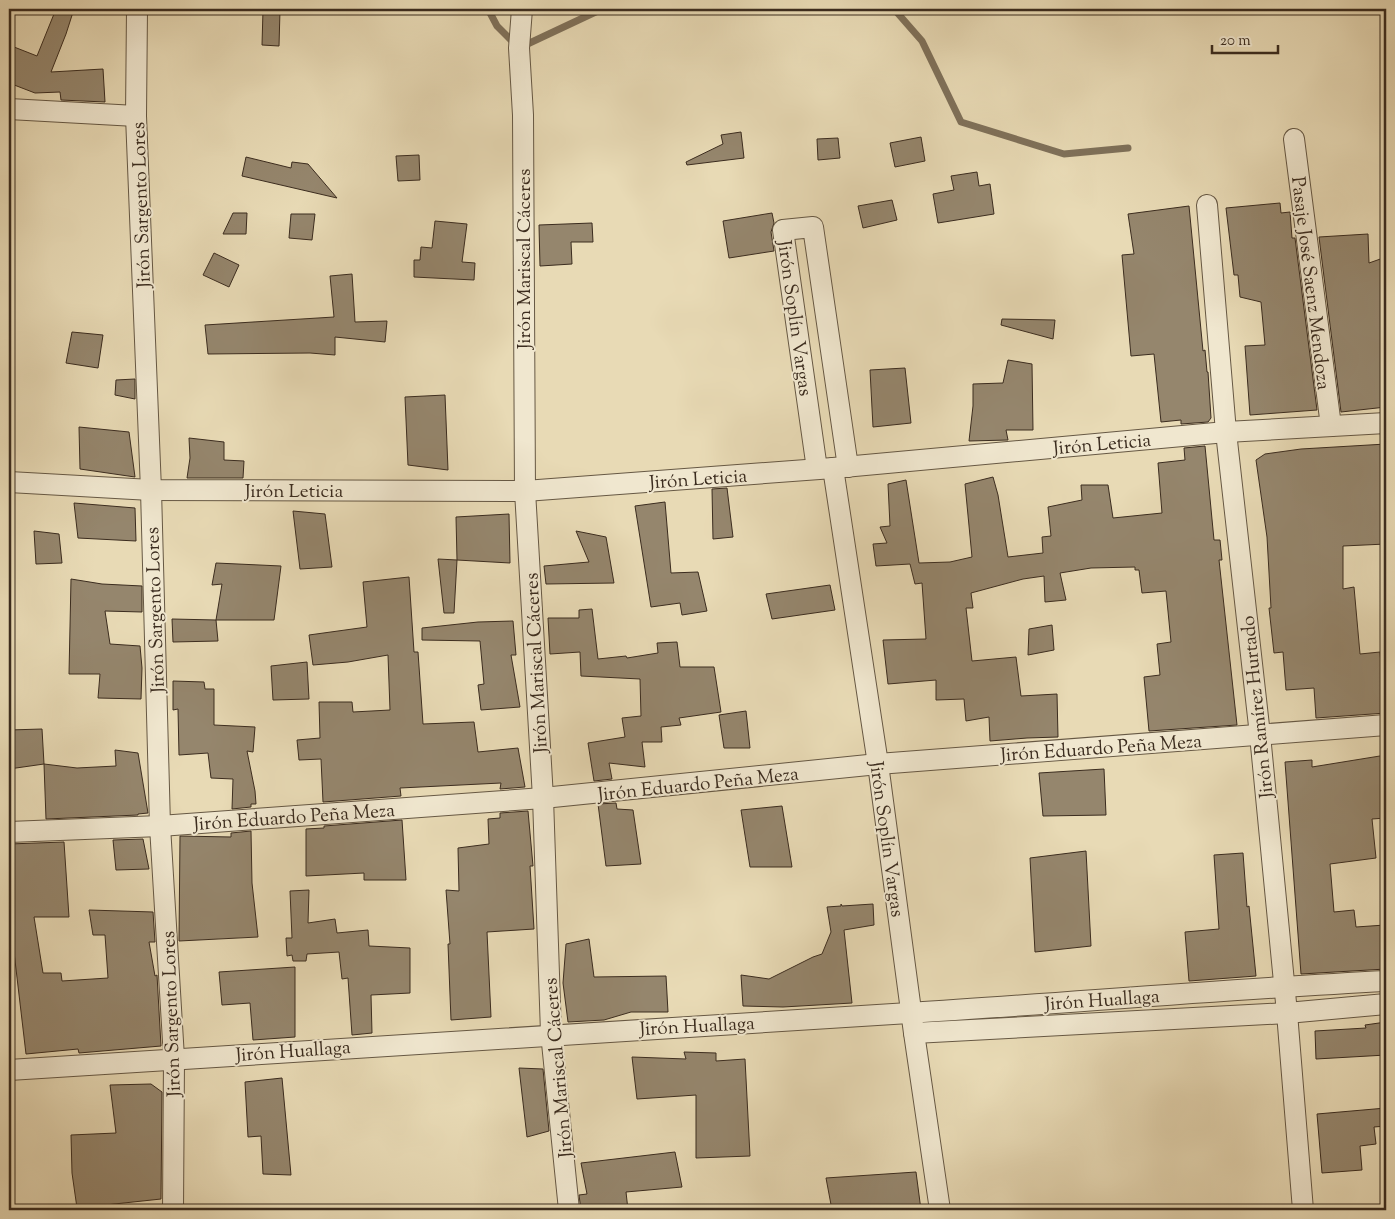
<svg xmlns="http://www.w3.org/2000/svg" width="1395" height="1219" font-family="'Sorts Mill Goudy',serif">
	<rect width="100%" height="100%" fill="#e8dab5"/>
	<filter id="stains"><feTurbulence type="fractalNoise" baseFrequency=".004" numOctaves="4"/><feColorMatrix values="0 0 0 0 .2 0 0 0 0 .09 0 0 0 0 .02 0 0 0 .5 -.17"/></filter>
	<radialGradient id="worn" r=".72"><stop offset=".6" stop-color="#630" stop-opacity="0"/><stop offset="1" stop-color="#630" stop-opacity=".3"/></radialGradient>
	<g fill="none" stroke-linecap="round" stroke-linejoin="round">
		<g stroke="#7f715a" stroke-width="7">
			<polyline points="488,9 497,26 519,48 602,9"/>
			<polyline points="894,9 922,41 961,122 1064,154 1128,148"/>
		</g>
	</g>
	<g fill="#95866d" stroke="#3b2c1f">
		<polygon points="56,9 74,9 66,34 51,72 103,69 105,102 61,100 60,92 35,93 9,83 9,45 37,56"/>
		<polygon points="263,10 280,10 279,46 262,45"/>
		<polygon points="741,132 744,158 687,165 686,162 723,144 721,135"/>
		<polygon points="921,137 925,161 895,167 890,143"/>
		<polygon points="838,138 840,158 818,160 817,139"/>
		<polygon points="419,155 420,180 398,181 396,156"/>
		<polygon points="246,157 291,168 292,162 308,164 337,198 242,176"/>
		<polygon points="977,172 979,186 990,184 994,214 938,223 933,194 954,190 951,176"/>
		<polygon points="892,200 897,220 863,228 858,206"/>
		<polygon points="1280,203 1281,213 1290,212 1292,238 1295,238 1317,410 1250,415 1245,346 1265,345 1261,302 1240,297 1238,275 1234,275 1226,208"/>
		<polygon points="1189,206 1203,351 1205,350 1207,372 1208,372 1211,418 1208,422 1181,424 1181,420 1161,422 1154,354 1131,356 1122,255 1134,254 1128,214"/>
		<polygon points="233,213 247,213 246,234 223,234"/>
		<polygon points="772,213 774,223 771,232 774,251 729,258 723,221"/>
		<polygon points="291,214 315,214 312,240 289,238"/>
		<polygon points="435,221 467,224 462,262 475,263 474,280 414,277 414,260 420,260 421,247 432,248"/>
		<polygon points="592,223 593,242 571,242 572,264 540,266 539,225"/>
		<polygon points="1368,234 1369,263 1386,257 1386,407 1341,412 1319,237"/>
		<polygon points="214,253 239,265 229,287 203,275"/>
		<polygon points="352,274 355,322 387,321 385,342 335,337 335,355 310,353 208,354 205,325 334,317 330,276"/>
		<polygon points="1002,319 1055,320 1053,339 1001,325"/>
		<polygon points="72,332 103,335 98,368 66,363"/>
		<polygon points="1008,360 1032,364 1033,430 1006,430 1008,440 969,441 973,406 973,384 1003,383"/>
		<polygon points="905,368 911,423 873,427 870,370"/>
		<polygon points="135,379 135,399 115,395 116,380"/>
		<polygon points="445,395 448,470 408,465 405,397"/>
		<polygon points="79,427 129,432 135,477 80,469"/>
		<polygon points="189,438 224,442 224,460 244,461 243,478 187,478 190,458"/>
		<polygon points="1386,444 1386,544 1343,546 1343,589 1354,587 1360,654 1380,652 1383,688 1386,687 1386,713 1316,718 1314,688 1286,690 1283,652 1274,653 1269,608 1271,608 1267,537 1256,460 1265,454 1301,449"/>
		<polygon points="1205,446 1214,540 1220,540 1222,560 1219,560 1237,725 1149,731 1144,677 1160,675 1157,644 1171,642 1166,591 1142,593 1139,570 1135,570 1135,567 1091,568 1060,573 1066,600 1045,602 1044,576 1023,579 971,593 973,608 966,608 972,661 1016,657 1021,696 1057,694 1058,737 1027,738 990,741 989,717 966,721 964,699 936,700 936,680 888,684 883,640 926,639 922,583 915,584 910,564 876,566 873,544 887,543 880,527 890,526 888,484 906,480 919,563 950,562 972,557 965,484 993,477 998,495 1008,557 1043,553 1042,537 1051,536 1048,507 1082,500 1081,485 1108,485 1113,518 1162,513 1158,463 1185,460 1184,448"/>
		<polygon points="727,488 733,537 713,539 712,489"/>
		<polygon points="665,502 671,573 698,572 707,611 682,615 680,603 651,607 635,506"/>
		<polygon points="74,503 135,508 136,541 78,538"/>
		<polygon points="293,511 325,514 332,567 300,569"/>
		<polygon points="509,514 510,563 457,560 456,517"/>
		<polygon points="34,531 59,534 62,563 36,564"/>
		<polygon points="576,531 606,537 614,583 546,584 544,566 589,562"/>
		<polygon points="438,559 457,560 454,613 444,613"/>
		<polygon points="216,563 281,566 274,620 216,620 222,584 212,585"/>
		<polygon points="409,577 414,652 418,652 423,724 474,722 478,752 518,748 525,787 500,789 501,783 400,788 401,796 323,802 321,759 299,760 297,740 320,738 319,702 352,702 353,712 390,710 388,655 348,662 313,665 309,635 367,627 363,582"/>
		<polygon points="71,579 102,584 142,586 142,612 105,611 110,644 140,646 142,668 141,699 98,698 100,674 69,674"/>
		<polygon points="830,585 835,610 772,619 766,594"/>
		<polygon points="592,609 598,659 626,656 627,658 658,653 657,643 677,642 680,667 714,667 721,712 679,718 681,725 661,727 662,742 642,742 645,767 609,763 612,779 594,781 588,743 625,737 622,718 641,716 640,679 581,676 580,652 550,654 548,618 579,618 579,610"/>
		<polygon points="172,619 216,620 218,641 173,642"/>
		<polygon points="513,621 516,655 511,655 520,707 481,710 478,685 484,684 480,641 422,640 422,628 478,622"/>
		<polygon points="1052,625 1054,650 1028,655 1029,629"/>
		<polygon points="307,662 309,699 273,700 271,666"/>
		<polygon points="173,681 204,682 205,689 214,689 214,725 255,727 253,752 247,751 255,791 256,804 251,804 251,807 232,809 233,779 211,778 208,753 179,755 178,709 173,710"/>
		<polygon points="746,711 750,748 724,748 719,715"/>
		<polygon points="42,729 44,764 9,769 9,730"/>
		<polygon points="115,750 138,753 148,813 138,814 138,815 46,819 44,764 77,768 116,766"/>
		<polygon points="1386,755 1386,818 1372,819 1376,858 1330,864 1334,912 1354,910 1356,927 1385,925 1386,969 1301,974 1285,762 1312,760 1312,767"/>
		<polygon points="1104,769 1106,815 1043,816 1039,773"/>
		<polygon points="616,803 617,809 633,810 641,864 606,866 598,804"/>
		<polygon points="782,806 792,867 750,867 741,810"/>
		<polygon points="528,811 533,866 530,866 534,929 487,932 491,1017 451,1020 448,944 450,944 446,890 459,891 458,848 489,844 488,819 500,818 500,813"/>
		<polygon points="402,820 406,880 364,880 364,873 306,876 306,829 324,828 324,826"/>
		<polygon points="251,831 252,883 258,937 179,941 180,836 231,837 231,833"/>
		<polygon points="143,839 149,869 116,870 113,840"/>
		<polygon points="64,842 69,917 34,917 43,973 61,973 62,981 108,978 105,935 93,935 89,910 153,912 155,942 149,942 155,976 157,975 161,1046 79,1053 78,1049 26,1054 14,952 13,952 12,917 9,882 9,844"/>
		<polygon points="1086,851 1091,946 1035,952 1030,858"/>
		<polygon points="1243,853 1247,907 1249,906 1256,976 1189,981 1185,932 1219,929 1214,855"/>
		<polygon points="309,890 308,923 335,919 337,933 368,930 369,946 410,948 410,993 371,995 372,1033 352,1035 348,978 342,979 339,952 307,954 306,961 293,961 292,955 287,956 286,938 292,938 290,891"/>
		<polygon points="841,904 842,906 873,904 874,925 844,930 852,1003 783,1007 743,1006 741,975 769,979 813,957 822,954 831,932 827,907 841,906"/>
		<polygon points="589,939 594,977 666,976 668,1012 631,1012 604,1020 568,1022 563,983 566,944"/>
		<polygon points="295,967 295,1037 253,1040 250,1003 222,1005 219,972"/>
		<polygon points="1386,1022 1386,1055 1316,1059 1315,1031 1366,1028 1365,1025"/>
		<polygon points="684,1052 716,1053 716,1061 745,1059 750,1156 696,1158 696,1095 637,1099 632,1057 686,1059"/>
		<polygon points="519,1068 543,1069 549,1131 527,1137"/>
		<polygon points="282,1078 291,1175 263,1174 261,1136 248,1137 245,1082"/>
		<polygon points="151,1084 162,1092 161,1199 77,1208 72,1173 71,1135 116,1133 110,1085"/>
		<polygon points="1386,1108 1386,1126 1374,1127 1376,1144 1360,1146 1362,1170 1322,1173 1317,1114"/>
		<polygon points="675,1152 682,1187 626,1192 628,1210 581,1210 579,1195 587,1194 581,1163"/>
		<polygon points="916,1172 921,1210 832,1210 826,1178"/>
	</g>
	<g fill="none" stroke-linecap="round" stroke-linejoin="round">
		<defs>
			<g id="street">
				<polyline points="137,9 136,116 151,490 160,826 174,1058 173,1210"/>
				<polyline points="522,9 519,48 523,115 525,491 543,798 551,1033 569,1210"/>
				<polyline points="9,109 136,116"/>
				<polyline points="1294,139 1331,426"/>
				<polyline points="1207,205 1226,432 1260,735 1287,1013 1303,1210"/>
				<polyline points="833,468 878,764 914,1033 940,1210"/>
				<polyline points="817,469 783,230 813,227 848,467"/>
				<polyline points="9,482 151,490 525,491 833,468 1226,432 1386,423"/>
				<polyline points="9,832 160,826 543,798 878,764 1386,725"/>
				<polyline points="914,1033 1287,1013 1386,1004"/>
				<path d="M9 1070C309 1049 609 1031 909 1013 1068 1003 1227 989 1386 981"/>
			</g>
		</defs>
		<use href="#street" stroke="#665844" stroke-width="22"/>
		<use href="#street" stroke="#f0e7cf" stroke-width="20"/>
	</g>
	<g text-anchor="middle" stroke-width="4" stroke-linejoin="round" paint-order="stroke">
		<g font-size="19" fill="#3b2c1f" stroke="#f0e7cf">
			<text transform="translate(140 205) rotate(-92)" y="7">Jirón Sargento Lores</text>
			<text transform="translate(523 259) rotate(-90)" y="7">Jirón Mariscal Cáceres</text>
			<text transform="translate(1312 283) rotate(83)" y="7">Pasaje José Saenz Mendoza</text>
			<text transform="translate(796 318) rotate(82)" y="7">Jirón Soplín Vargas</text>
			<text transform="translate(1102 443) rotate(-5)" y="7">Jirón Leticia</text>
			<text transform="translate(698 478) rotate(-4)" y="7">Jirón Leticia</text>
			<text x="294" y="497">Jirón Leticia</text>
			<text transform="translate(154 610) rotate(-92)" y="7">Jirón Sargento Lores</text>
			<text transform="translate(535 663) rotate(-93)" y="7">Jirón Mariscal Cáceres</text>
			<text transform="translate(1256 707) rotate(-96)" y="7">Jirón Ramírez Hurtado</text>
			<text transform="translate(1101 747) rotate(-4)" y="7">Jirón Eduardo Peña Meza</text>
			<text transform="translate(698 783) rotate(-6)" y="7">Jirón Eduardo Peña Meza</text>
			<text transform="translate(294 816) rotate(-4)" y="7">Jirón Eduardo Peña Meza</text>
			<text transform="translate(888 839) rotate(82)" y="7">Jirón Soplín Vargas</text>
			<text transform="translate(1102 999) rotate(-4)" y="7">Jirón Huallaga</text>
			<text transform="translate(170 1014) rotate(-92)" y="7">Jirón Sargento Lores</text>
			<text transform="translate(697 1025) rotate(-3)" y="7">Jirón Huallaga</text>
			<text transform="translate(293 1050) rotate(-4)" y="7">Jirón Huallaga</text>
			<text transform="translate(557 1068) rotate(-95)" y="7">Jirón Mariscal Cáceres</text>
		</g>
	</g>
	<rect width="1395" height="1219" fill="none" stroke="#e8dab5" stroke-width="30"/>
	<rect x="10" y="10" width="1375" height="1199" fill="none" stroke="#3b2c1f" stroke-width="2.5"/>
	<rect x="15" y="15" width="1365" height="1189" fill="none" stroke="#3b2c1f"/>
	<path d="M1212 45v8h66v-8" fill="none" stroke="#3b2c1f" stroke-width="2.5"/>
	<text x="1220" y="45" font-size="15" fill="#3b2c1f" stroke="#f0e7cf" stroke-width="4" paint-order="stroke">20 m</text>
	<rect width="100%" height="100%" filter="url(#stains)"/>
	<rect width="100%" height="100%" fill="url(#worn)"/>
</svg>
